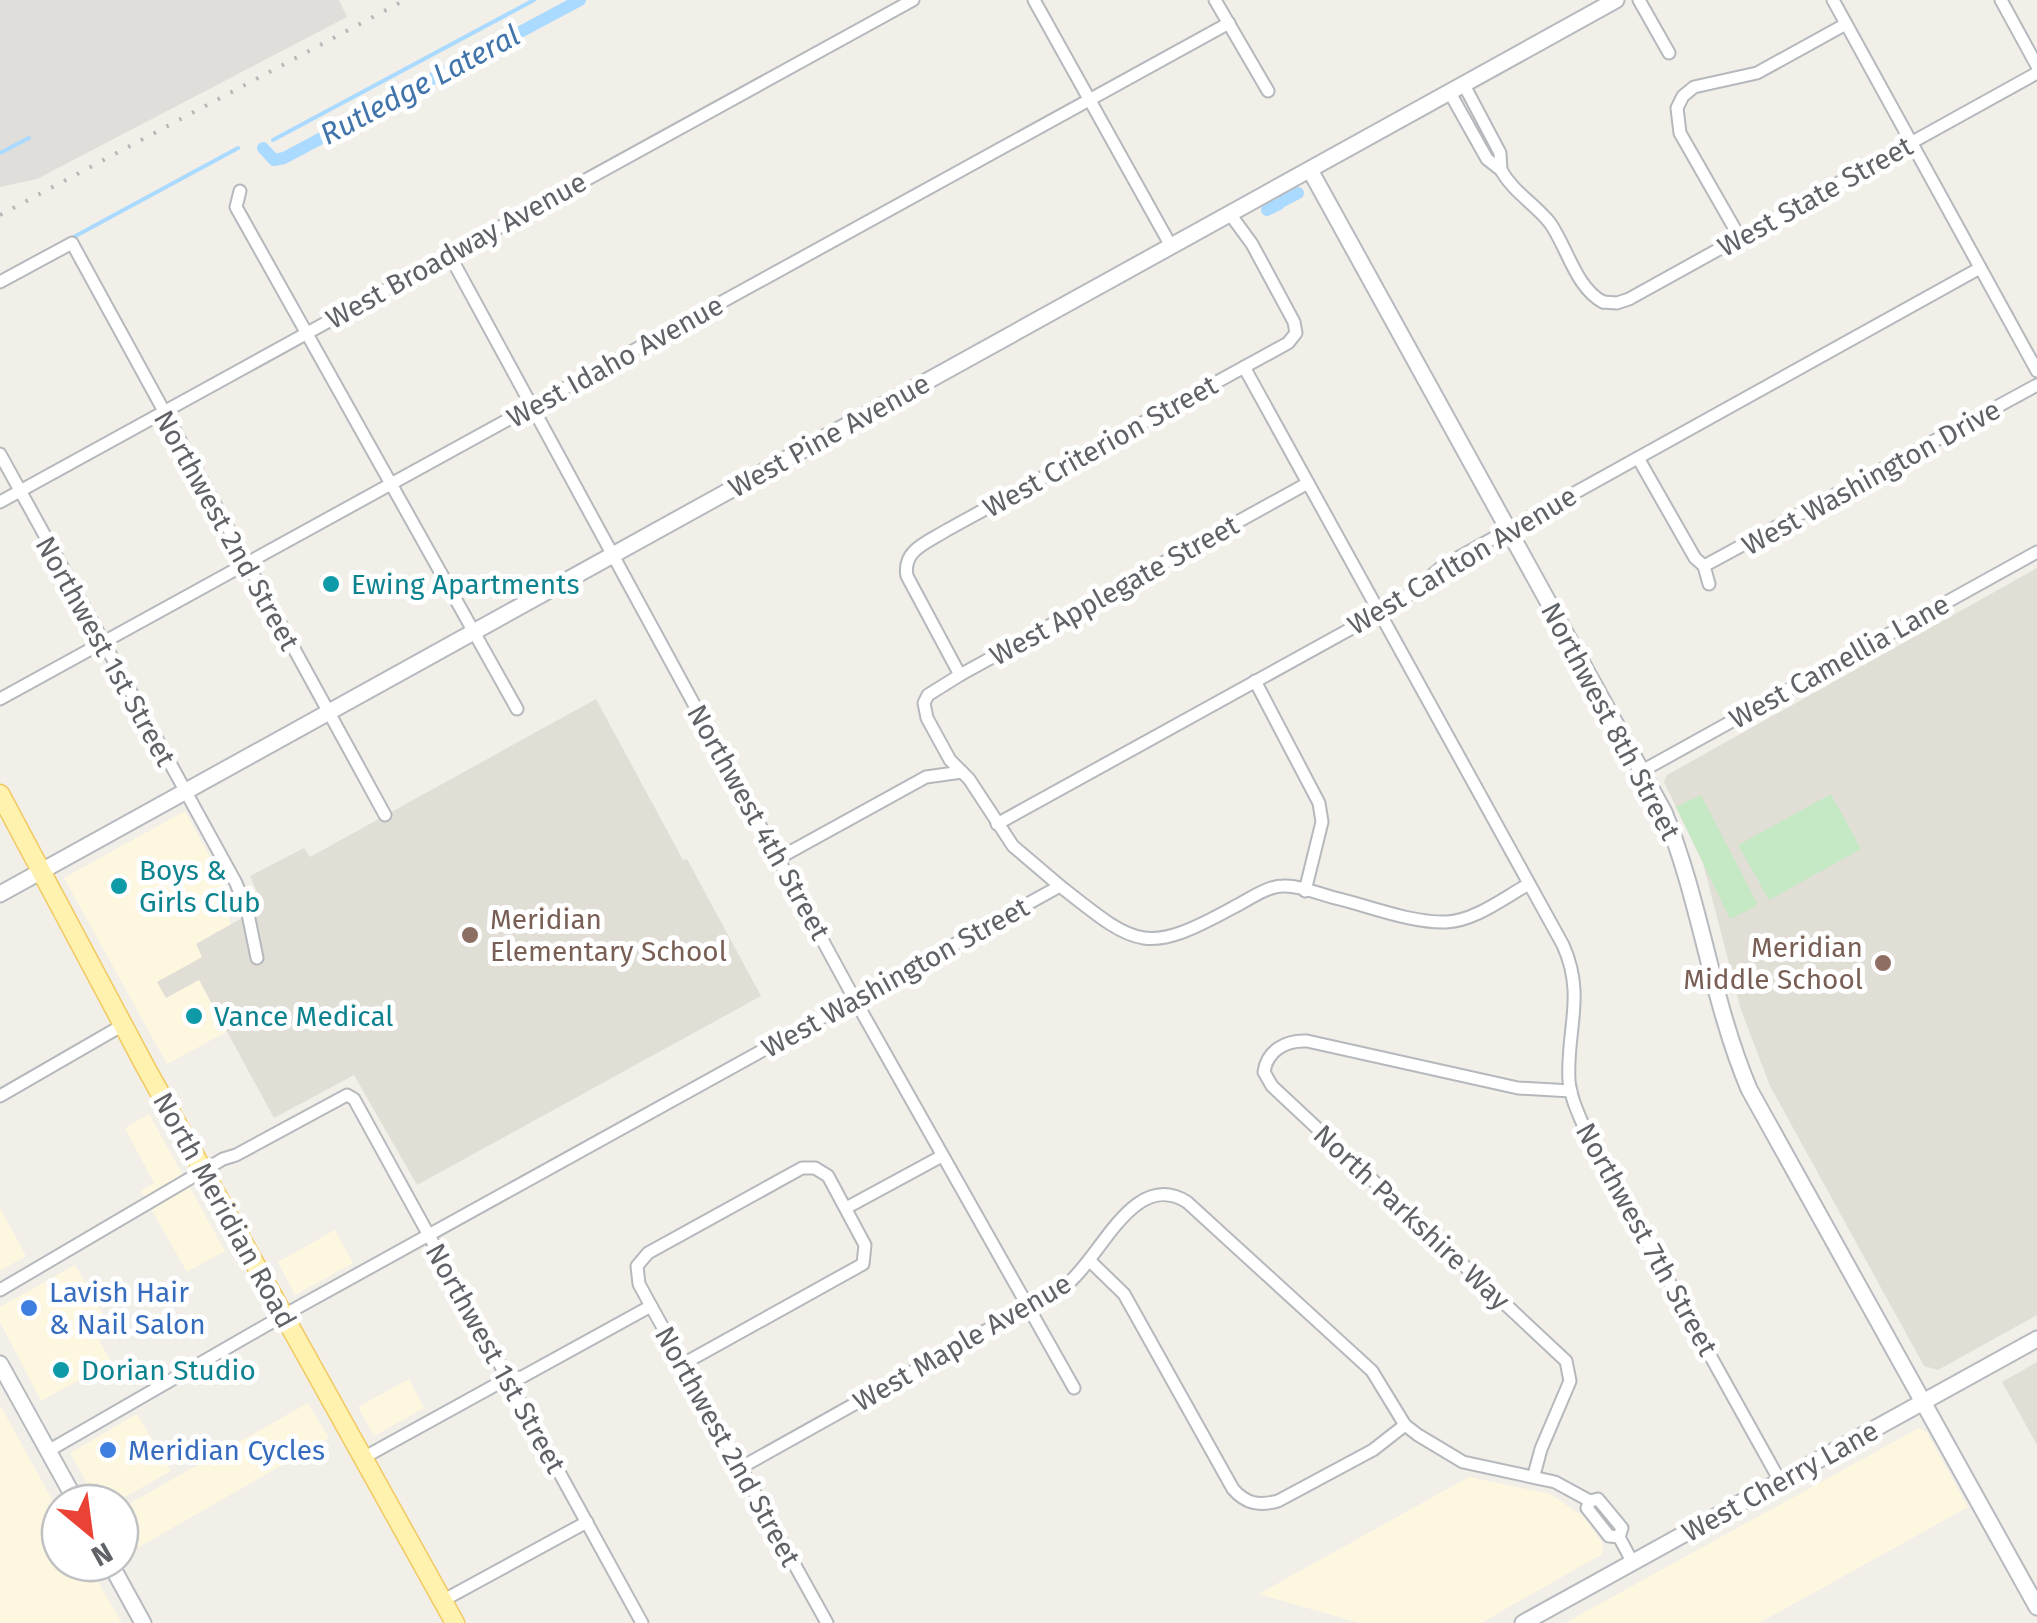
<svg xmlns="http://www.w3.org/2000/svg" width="2037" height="1623" font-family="'Fira Sans',sans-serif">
	<rect width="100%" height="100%" fill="#f1efe8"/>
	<g fill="#fef7e0">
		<polygon points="185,811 227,888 230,925 196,944 203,957 158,982 199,979 226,1032 167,1064 64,878"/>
		<polygon points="149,1114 225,1251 187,1272 141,1191 154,1183 125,1128"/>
		<polygon points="0,1208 26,1256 0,1271"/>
		<polygon points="335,1230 353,1263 295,1295 278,1262"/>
		<polygon points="75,1265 109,1326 96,1334 111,1362 41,1401 0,1322 0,1307"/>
		<polygon points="409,1379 424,1408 374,1436 358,1407"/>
		<polygon points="308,1403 329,1438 127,1554 120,1541 120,1509"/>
		<polygon points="0,1405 60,1514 60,1563 87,1563 122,1623 0,1623"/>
		<polygon points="137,1414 171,1471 114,1503 98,1503 70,1453"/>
		<polygon points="1919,1428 1927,1433 1968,1507 1759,1623 1565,1623"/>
		<polygon points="1469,1477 1550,1494 1584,1517 1603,1544 1602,1554 1481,1623 1360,1623 1259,1594"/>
	</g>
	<polygon fill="#e0deda" points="0,0 339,0 347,17 37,179 0,187"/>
	<g fill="#e1ded6">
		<polygon points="2037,568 2037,1315 1938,1370 1924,1366 1770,1086 1741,1010 1703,863 1664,782 1667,775"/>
		<polygon points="596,699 683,860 687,859 761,996 417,1185 354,1075 274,1118 199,980 166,998 157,982 202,957 196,944 263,906 250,876 304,848 310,857"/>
		<polygon points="2037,1362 2037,1445 2002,1382"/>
	</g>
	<g fill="#c5e8c5">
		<polygon points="1831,794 1861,849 1769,900 1738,845"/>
		<polygon points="1701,795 1757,903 1755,907 1730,919 1676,807"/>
	</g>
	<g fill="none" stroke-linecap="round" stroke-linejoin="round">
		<g stroke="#aadaff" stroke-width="4">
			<polyline points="273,140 534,0"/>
			<polyline points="0,153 29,138"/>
			<polyline points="70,239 238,148"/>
		</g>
		<g stroke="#aadaff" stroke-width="12">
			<polyline points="263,148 274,160 284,158 580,0"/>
			<polyline points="1283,201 1298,193"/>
			<polyline points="1267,210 1279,204"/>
		</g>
		<defs>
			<g id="street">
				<polyline points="1034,0 1171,246"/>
				<polyline points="1215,0 1268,91"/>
				<polyline points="1639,0 1669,53"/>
				<polyline points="1833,0 2037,371"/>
				<polyline points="2001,0 2037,66"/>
				<polyline points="1450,93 1487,159 1501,170 1500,153 1464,85"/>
				<path d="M1501 170C1513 192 1535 204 1550 223 1567 247 1576 288 1603 302"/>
				<polyline points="240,191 236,207 517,709"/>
				<polyline points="1740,238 1680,133 1677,108 1683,96 1694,87 1757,73 1846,24"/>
				<polyline points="449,254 855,1000 1074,1388"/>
				<polyline points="0,282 72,243 385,815"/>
				<polyline points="1603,302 1617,303 1629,299 2037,73"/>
				<path d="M1244 367 1563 945C1586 996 1566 1030 1569 1081 1571 1100 1580 1117 1587 1134L1780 1481"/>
				<polyline points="0,454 236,883 248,914 257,958"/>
				<polyline points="1638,458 1695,558 1704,566 1709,584"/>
				<polyline points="0,502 913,0"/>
				<polyline points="1704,566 2037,385"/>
				<path d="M960 675 907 576C902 550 928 542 947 530L1288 343 1296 333 1294 322 1252 244 1230 214"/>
				<polyline points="1255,681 1319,803 1322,822 1305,891"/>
				<polyline points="0,699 1229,23"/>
				<polyline points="1642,771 2037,552"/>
				<polyline points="997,824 1401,601 1443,566 1980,268"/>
				<polyline points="779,858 926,777 962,772"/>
				<polyline points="1060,886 1013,846 969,779 950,760 927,718 924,703 928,695 960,675 1308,483"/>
				<polyline points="0,1096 123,1025"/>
				<polyline points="846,1208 942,1156"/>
				<path d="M1091 1262 1124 1294 1233 1489C1246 1504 1259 1506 1278 1501L1373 1450 1405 1425"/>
				<polyline points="0,1290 223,1159 236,1155 347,1095 354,1099 642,1623"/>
				<polyline points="683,1364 863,1264 865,1245 828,1176 815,1168 802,1168 648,1253 637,1266 639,1284 651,1306 827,1623"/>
				<path d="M48 1451 284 1315 1060 886C1137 947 1145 956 1234 907 1248 900 1267 886 1283 886 1299 885 1319 894 1335 898 1370 906 1410 923 1446 922 1475 921 1505 897 1529 884"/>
				<polyline points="363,1458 508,1378 522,1377 651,1306"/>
				<path d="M740 1468 1064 1287C1101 1259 1133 1168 1187 1202L1372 1371 1405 1425 1418 1435 1463 1462 1555 1482 1590 1501"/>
				<path d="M1534 1475 1541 1449 1570 1381 1566 1361 1272 1086 1264 1072C1267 1051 1285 1040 1307 1041L1518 1088 1571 1091"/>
				<polyline points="1619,1537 1622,1528 1598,1499 1590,1501 1587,1508 1609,1536 1619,1537 1633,1563"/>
				<polyline points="442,1601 587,1522"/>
			</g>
			<g id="secondary">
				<path d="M1310 170 1664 812C1701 902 1711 999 1749 1089L2037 1607"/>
				<polyline points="0,894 1616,0"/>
				<polyline points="0,1364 77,1503"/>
				<polyline points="110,1563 143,1623"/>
				<polyline points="1523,1623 2037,1339"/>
			</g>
			<polyline id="primary" points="0,794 146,1068 455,1623"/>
		</defs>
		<use href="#street" stroke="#b5b8bc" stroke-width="15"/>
		<use href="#secondary" stroke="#b6babf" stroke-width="19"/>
		<use href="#primary" stroke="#f2c960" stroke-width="21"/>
		<use href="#street" stroke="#fff" stroke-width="11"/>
		<use href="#secondary" stroke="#fff" stroke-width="15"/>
		<use href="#primary" stroke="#fff2af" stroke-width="18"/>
		<polyline stroke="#b6b7b8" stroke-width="4" stroke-dasharray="2.5 12" stroke-linecap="butt" points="0,215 405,0"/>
	</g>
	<g fill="#0f9aa8" stroke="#fff" stroke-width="4">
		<circle cx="331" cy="584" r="10"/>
		<circle cx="119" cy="886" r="10"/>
		<circle cx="194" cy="1016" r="10"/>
		<circle cx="61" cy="1370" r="10"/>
	</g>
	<g fill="#8d6e63" stroke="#fff" stroke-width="4">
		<circle cx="470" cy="935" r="10"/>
		<circle cx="1883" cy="963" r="10"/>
	</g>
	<g fill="#3f7fe0" stroke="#fff" stroke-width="4">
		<circle cx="29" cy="1308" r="10"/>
		<circle cx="108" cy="1450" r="10"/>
	</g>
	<g text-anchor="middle" stroke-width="10" stroke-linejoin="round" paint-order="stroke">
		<g font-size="28" fill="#5f6368" stroke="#fff">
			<text transform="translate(1815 196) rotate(-29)" y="10">West State Street</text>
			<text transform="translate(456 250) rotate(-29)" y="10">West Broadway Avenue</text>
			<text transform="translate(615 361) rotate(-29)" y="10">West Idaho Avenue</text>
			<text transform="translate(829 435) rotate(-29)" y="10">West Pine Avenue</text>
			<text transform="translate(1100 446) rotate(-29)" y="10">West Criterion Street</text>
			<text transform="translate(1871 477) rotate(-29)" y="10">West Washington Drive</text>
			<text transform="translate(227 530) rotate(61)" y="10">Northwest 2nd Street</text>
			<text transform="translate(1462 560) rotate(-31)" y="10">West Carlton Avenue</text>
			<text transform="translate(1114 590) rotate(-29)" y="10">West Applegate Street</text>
			<text transform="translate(106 651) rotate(61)" y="10">Northwest 1st Street</text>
			<text transform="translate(1839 661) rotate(-29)" y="10">West Camellia Lane</text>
			<text transform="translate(1611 721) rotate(62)" y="10">Northwest 8th Street</text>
			<text transform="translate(759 822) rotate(61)" y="10">Northwest 4th Street</text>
			<text transform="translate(895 977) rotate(-29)" y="10">West Washington Street</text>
			<text transform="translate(225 1210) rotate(61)" y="10">North Meridian Road</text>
			<text transform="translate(1412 1217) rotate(43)" y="10">North Parkshire Way</text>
			<text transform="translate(1647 1239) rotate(61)" y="10">Northwest 7th Street</text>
			<text transform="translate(962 1342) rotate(-30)" y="10">West Maple Avenue</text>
			<text transform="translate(496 1358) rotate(61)" y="10">Northwest 1st Street</text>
			<text transform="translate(728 1446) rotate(61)" y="10">Northwest 2nd Street</text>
			<text transform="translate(1780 1481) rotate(-29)" y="10">West Cherry Lane</text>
		</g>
		<g font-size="28" fill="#0d838f" stroke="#fff" text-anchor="start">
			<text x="351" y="594">Ewing Apartments</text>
			<text x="139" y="880">Boys &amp;<tspan x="139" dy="32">Girls Club</tspan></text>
			<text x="214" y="1026">Vance Medical</text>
			<text x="81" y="1380">Dorian Studio</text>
		</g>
		<g font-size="28" fill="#785e54" stroke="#fff" text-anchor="start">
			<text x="490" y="929">Meridian<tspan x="490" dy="32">Elementary School</tspan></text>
			<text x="1863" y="957" text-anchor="end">Meridian<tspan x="1863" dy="32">Middle School</tspan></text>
		</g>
		<g font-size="28" fill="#366cbe" stroke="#fff" text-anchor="start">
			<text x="49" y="1302">Lavish Hair<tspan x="49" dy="32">&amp; Nail Salon</tspan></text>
			<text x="128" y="1460">Meridian Cycles</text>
		</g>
		<g font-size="30" font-style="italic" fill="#4174aa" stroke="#fff">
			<text transform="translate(420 85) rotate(-28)" y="10">Rutledge Lateral</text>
		</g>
	</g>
	<g transform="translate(90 1533) rotate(151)"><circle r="48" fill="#ffffff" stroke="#bfc1c3" stroke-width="2.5"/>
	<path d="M0-8L18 38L0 25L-18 38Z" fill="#ea4335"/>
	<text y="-15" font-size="28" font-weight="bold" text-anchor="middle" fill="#5f6368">N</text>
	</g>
</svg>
